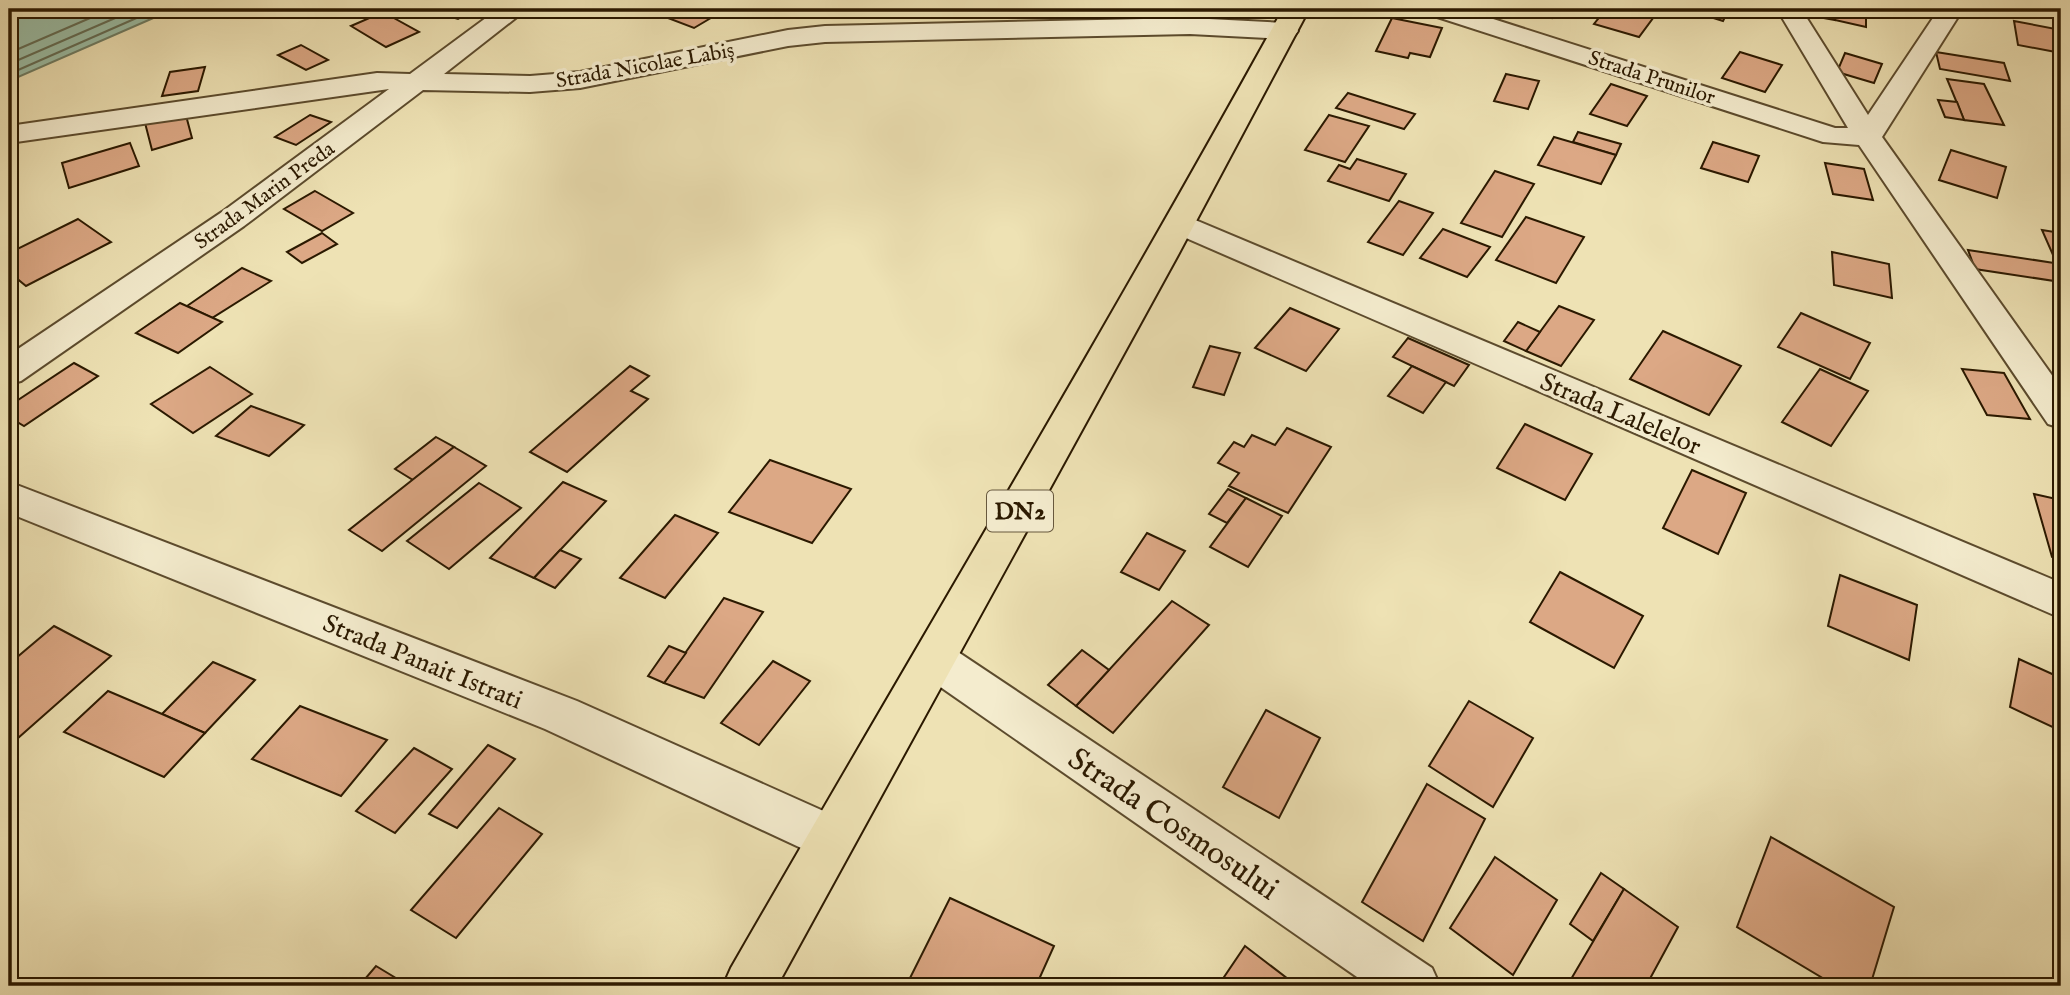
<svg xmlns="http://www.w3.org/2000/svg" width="2070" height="995" font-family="'IM FELL English',serif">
	<rect width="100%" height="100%" fill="#eee2b4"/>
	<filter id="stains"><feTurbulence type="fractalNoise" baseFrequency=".00286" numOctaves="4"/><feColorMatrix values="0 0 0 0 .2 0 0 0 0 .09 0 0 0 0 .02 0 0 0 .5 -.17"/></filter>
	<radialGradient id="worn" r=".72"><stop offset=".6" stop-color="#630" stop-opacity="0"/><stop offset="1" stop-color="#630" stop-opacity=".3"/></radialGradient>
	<polygon fill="#9bbfa7" stroke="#6e7d64" stroke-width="2" points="9,9 174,9 9,81"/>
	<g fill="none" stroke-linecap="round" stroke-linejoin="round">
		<g stroke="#636c54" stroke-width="2">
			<polyline points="9,53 111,9"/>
			<polyline points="9,64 136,9"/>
			<polyline points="9,74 157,9"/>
		</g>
	</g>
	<g fill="#dca885" stroke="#2b1900" stroke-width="2">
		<polygon points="426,9 475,9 458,19"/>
		<polygon points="650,9 726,9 694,28 647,10"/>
		<polygon points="1518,9 1559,9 1552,18"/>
		<polygon points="1606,9 1637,9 1656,14 1639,37 1594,24"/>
		<polygon points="1685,9 1729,9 1723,21"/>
		<polygon points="1812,9 1836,9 1835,20 1812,16"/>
		<polygon points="1836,9 1866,9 1866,27 1835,20"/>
		<polygon points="383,12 419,32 386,47 351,26"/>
		<polygon points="1392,18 1442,28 1430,57 1410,53 1408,58 1376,51"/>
		<polygon points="2014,21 2061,30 2061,53 2018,45"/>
		<polygon points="301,45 328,60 306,70 278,55"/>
		<polygon points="1740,52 1782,65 1765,92 1722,78"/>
		<polygon points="1936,52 2004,63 2010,81 1940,69"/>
		<polygon points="1845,53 1882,64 1874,83 1837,72"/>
		<polygon points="205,67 198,91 162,96 170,72"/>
		<polygon points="1506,74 1539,81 1528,109 1494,101"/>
		<polygon points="1947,79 1984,84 2004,125 1964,120"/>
		<polygon points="1611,84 1647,96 1627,126 1590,114"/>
		<polygon points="1348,93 1415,114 1404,129 1336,108"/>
		<polygon points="1938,100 1957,102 1964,120 1945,117"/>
		<polygon points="184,108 192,138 152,150 144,119"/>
		<polygon points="310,115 331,122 296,145 275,137"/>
		<polygon points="1329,115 1369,126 1345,162 1305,150"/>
		<polygon points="1578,132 1621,144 1616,155 1573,142"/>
		<polygon points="1554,137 1616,155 1601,184 1538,165"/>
		<polygon points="1713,142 1759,156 1748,182 1701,168"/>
		<polygon points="130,143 139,166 69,188 62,163"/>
		<polygon points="1951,150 2006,167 1997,198 1939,180"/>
		<polygon points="1357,159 1406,174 1389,201 1328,181 1339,165 1350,169"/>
		<polygon points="1825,163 1864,169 1873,200 1833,194"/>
		<polygon points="1495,171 1534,184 1502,237 1461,223"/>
		<polygon points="315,191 353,213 322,231 284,209"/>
		<polygon points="1399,201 1433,213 1403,255 1368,242"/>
		<polygon points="1526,217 1584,237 1556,283 1496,260"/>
		<polygon points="78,219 111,242 26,286 9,272 9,253"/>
		<polygon points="1443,229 1490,247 1467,277 1420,258"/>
		<polygon points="2042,230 2061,233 2061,264 2057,264"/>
		<polygon points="322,233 337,244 302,263 287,252"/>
		<polygon points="1968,250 2061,264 2061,282 1975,269"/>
		<polygon points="1832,252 1889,264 1892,298 1834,285"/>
		<polygon points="242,268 271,281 212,318 187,306"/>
		<polygon points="180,303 222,322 178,353 136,333"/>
		<polygon points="1559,306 1594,320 1561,366 1526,351"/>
		<polygon points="1290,308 1339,329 1306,371 1255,348"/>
		<polygon points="1801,313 1870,343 1850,379 1778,347"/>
		<polygon points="1518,322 1540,332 1526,351 1504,341"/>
		<polygon points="1663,331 1741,366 1709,415 1630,379"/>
		<polygon points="1408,338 1469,365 1454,386 1393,357"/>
		<polygon points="1210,346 1240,353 1224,395 1193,387"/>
		<polygon points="74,363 98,376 24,426 9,417 9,406"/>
		<polygon points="630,366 649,376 631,391 648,399 567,472 530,452"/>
		<polygon points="1412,366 1446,382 1423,413 1388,396"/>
		<polygon points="210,367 252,394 193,433 151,404"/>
		<polygon points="1820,369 1868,391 1831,446 1782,422"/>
		<polygon points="1962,369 2004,373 2030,419 1987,415"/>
		<polygon points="251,406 304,425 269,456 216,436"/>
		<polygon points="1525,424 1592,454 1565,500 1497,468"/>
		<polygon points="1287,428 1331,447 1288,513 1229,486 1239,473 1218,463 1234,442 1244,447 1252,435 1275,445"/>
		<polygon points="436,437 454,447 413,480 395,469"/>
		<polygon points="454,447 486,466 382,551 349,530"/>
		<polygon points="770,460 851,489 812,543 729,512"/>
		<polygon points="1692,470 1746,493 1718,554 1663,528"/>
		<polygon points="563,482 606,501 534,578 490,558"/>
		<polygon points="479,483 521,508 449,569 407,541"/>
		<polygon points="1228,489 1246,498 1227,523 1209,514"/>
		<polygon points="2034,494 2061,500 2061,559 2052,557"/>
		<polygon points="1246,498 1282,516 1248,567 1210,547"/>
		<polygon points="675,515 718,533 665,598 620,578"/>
		<polygon points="1147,533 1185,551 1159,590 1121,572"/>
		<polygon points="560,550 581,559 555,588 534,578"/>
		<polygon points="1560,572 1643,616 1614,668 1530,622"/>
		<polygon points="1840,575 1917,605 1909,660 1828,626"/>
		<polygon points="724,598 763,612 704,698 664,683"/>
		<polygon points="1172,601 1209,625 1113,733 1076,706"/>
		<polygon points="54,626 111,656 9,746 9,664"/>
		<polygon points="669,646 686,653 664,683 648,676"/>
		<polygon points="1082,650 1109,670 1076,706 1048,685"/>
		<polygon points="2019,659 2061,678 2061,731 2010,707"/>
		<polygon points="773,661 810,681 759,745 721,723"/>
		<polygon points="213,662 255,680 205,733 162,714"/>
		<polygon points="108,691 162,714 205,733 164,777 64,732"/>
		<polygon points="1469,701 1533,738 1493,807 1429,766"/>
		<polygon points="300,706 387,740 341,796 252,759"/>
		<polygon points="1266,710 1320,738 1279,818 1223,787"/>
		<polygon points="488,745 515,759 457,828 429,814"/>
		<polygon points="414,748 452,769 395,833 356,811"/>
		<polygon points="1427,784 1485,819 1423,941 1362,902"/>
		<polygon points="499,808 542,834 456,938 411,910"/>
		<polygon points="1771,837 1894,907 1870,986 1836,986 1737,927"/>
		<polygon points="1495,857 1557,900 1513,975 1450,928"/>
		<polygon points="1601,873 1624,889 1593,941 1570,924"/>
		<polygon points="1624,889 1678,927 1646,986 1567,986"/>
		<polygon points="950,898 1054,946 1036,986 906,986"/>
		<polygon points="1245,946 1296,985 1295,986 1218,986"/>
		<polygon points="376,966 409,986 359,986"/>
	</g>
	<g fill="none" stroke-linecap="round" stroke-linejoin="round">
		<defs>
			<g id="minor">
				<polygon points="498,9 527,9 444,74 530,76 580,72 788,30 825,26 1190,18 1285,23 1294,26 1298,31 1294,36 1285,39 1190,34 825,42 788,46 580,88 530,92 423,90 244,226 21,381 9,384 9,355 222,212 389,89 9,143 9,126 377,73 410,74"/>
				<polygon points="1424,9 1462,9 1835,128 1848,128 1777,9 1801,9 1868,115 1939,9 1963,9 1882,137 2061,388 2061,428 2048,424 1859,145 1823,142 1428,14"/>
				<polygon points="1181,214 2061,583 2061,618 1170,231 1166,224 1170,217"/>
				<polygon points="9,482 577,701 848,822 855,838 848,854 831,861 814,854 545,729 9,513"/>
				<polygon points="934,640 949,646 1432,968 1440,986 1370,986 919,672 913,659 919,646"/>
			</g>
			<path id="highway" d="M1283 9H1309L1178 255 777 986H723L731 968C915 648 1105 332 1283 9Z"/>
		</defs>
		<use href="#minor" stroke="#5c4b2d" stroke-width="4"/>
		<use href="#highway" stroke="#2b1900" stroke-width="4"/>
		<use href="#minor" fill="#f4ecce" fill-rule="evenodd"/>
		<use href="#highway" fill="#eee2b4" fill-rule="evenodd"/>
	</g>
	<g text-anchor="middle" stroke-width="7" stroke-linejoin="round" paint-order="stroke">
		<g font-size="21" fill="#2b1900" stroke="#f4ecce">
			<text transform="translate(645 65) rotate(-10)" y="7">Strada Nicolae Labiș</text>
			<text transform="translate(1652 77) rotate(18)" y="7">Strada Prunilor</text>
			<text transform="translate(264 195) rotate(-36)" y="7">Strada Marin Preda</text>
		</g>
		<rect fill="#f4ecce" stroke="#67583e" stroke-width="2" x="987" y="490.5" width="66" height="41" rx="5"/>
		<g font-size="24" font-weight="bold" fill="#2b1900">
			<text x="1020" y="519">DN2</text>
		</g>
		<g font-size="26" fill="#2b1900" stroke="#f4ecce">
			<text transform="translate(1621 413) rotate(23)" y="9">Strada Lalelelor</text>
			<text transform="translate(423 661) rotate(22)" y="9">Strada Panait Istrati</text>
		</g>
		<g font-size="32" fill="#2b1900" stroke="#f4ecce">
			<text transform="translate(1174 823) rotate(34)" y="11">Strada Cosmosului</text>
		</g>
	</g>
	<rect width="2070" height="995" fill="none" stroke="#eee2b4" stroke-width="35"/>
	<rect x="10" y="10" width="2049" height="974" fill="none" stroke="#2b1900" stroke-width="3.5"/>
	<rect x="18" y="18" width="2035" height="960" fill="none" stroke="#2b1900" stroke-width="2"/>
	<rect width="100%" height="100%" filter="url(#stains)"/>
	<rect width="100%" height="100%" fill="url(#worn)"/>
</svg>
